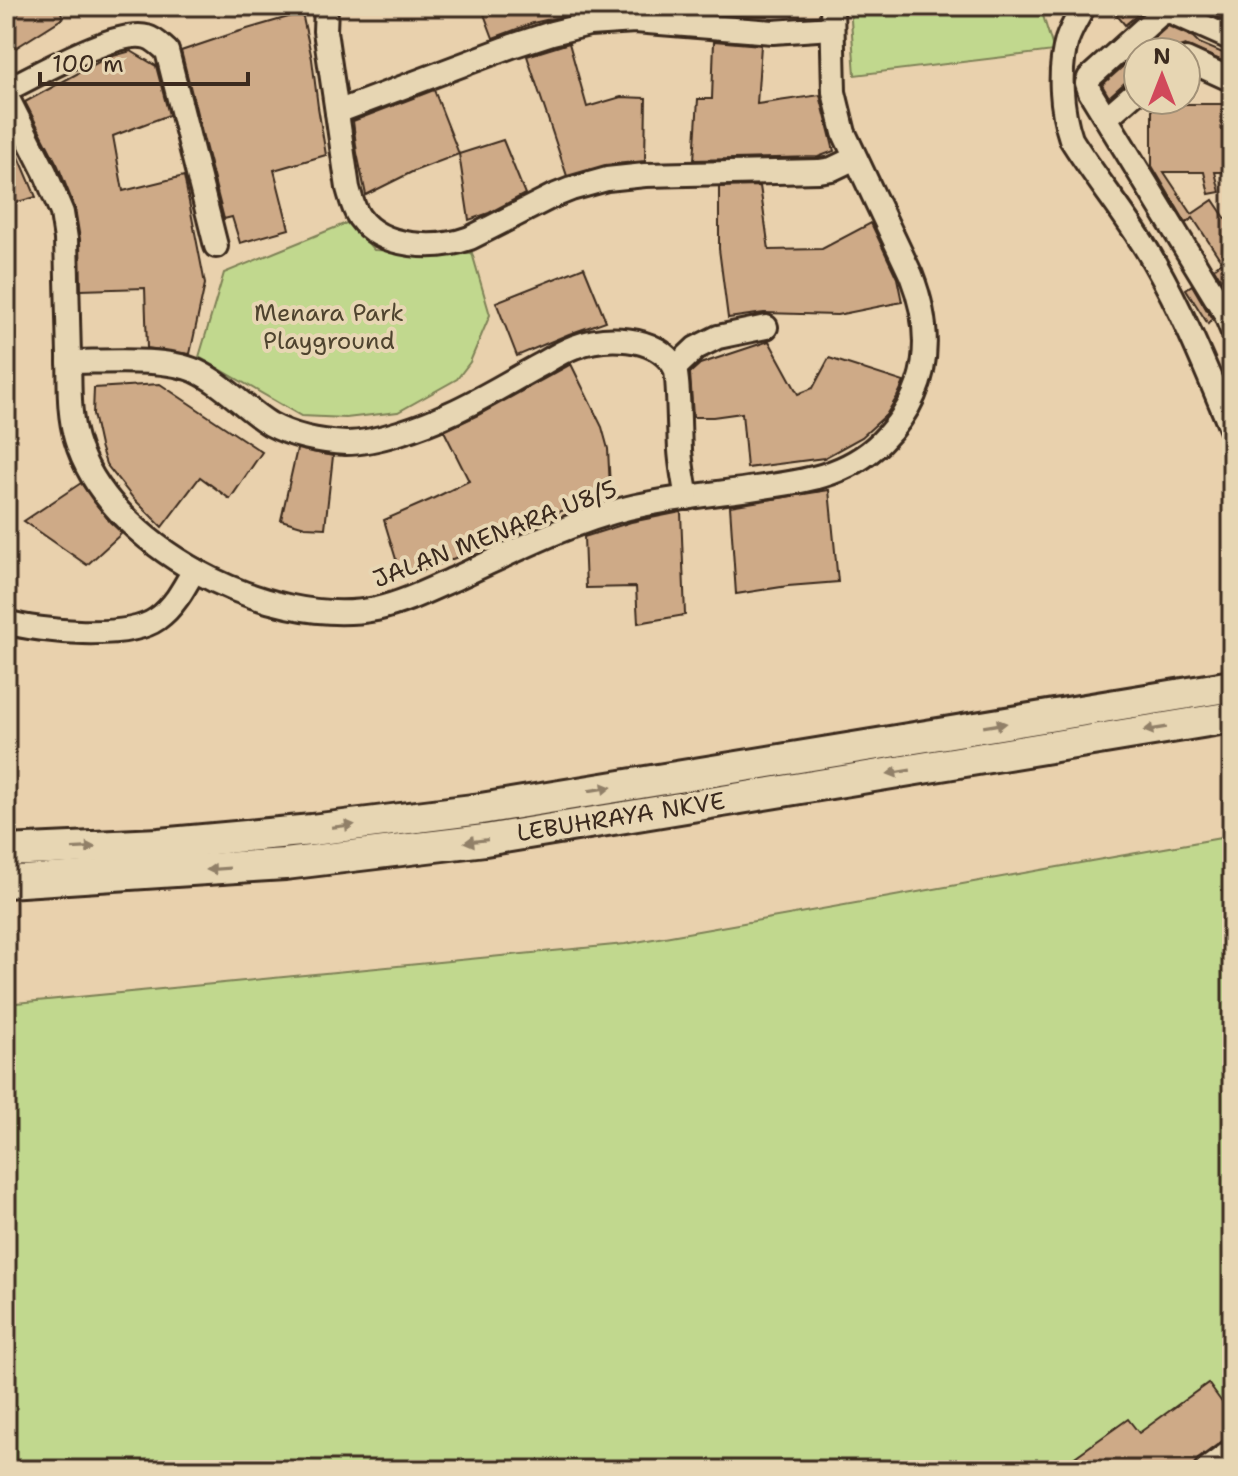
<svg xmlns="http://www.w3.org/2000/svg" width="1238" height="1476" font-family="'Shantell Sans',sans-serif">
	<rect width="100%" height="100%" fill="#e9d1ad"/>
	<filter id="ink" filterUnits="userSpaceOnUse"><feTurbulence type="fractalNoise" baseFrequency=".0125" numOctaves="2"/><feDisplacementMap in="SourceGraphic" scale="16" xChannelSelector="R" yChannelSelector="G"/><feConvolveMatrix kernelMatrix="1 2 1 2 8 2 1 2 1" color-interpolation-filters="sRGB"/></filter>
	<g filter="url(#ink)">
		<g fill="#c1d88e" stroke="#7e8156" stroke-width="2">
			<polygon points="850,6 1040,6 1054,51 855,75"/>
			<polygon points="349,222 374,250 472,253 490,315 470,362 457,379 398,412 346,418 301,416 199,357 224,273"/>
			<polygon points="1232,836 1232,1459 1224,1470 6,1470 6,1004 625,944"/>
		</g>
		<g fill="#ceaa87" stroke="#3b2a1e" stroke-width="2">
			<polygon points="6,6 59,6 63,18 6,54"/>
			<polygon points="481,6 589,6 589,10 533,23 493,38"/>
			<polygon points="1124,6 1148,6 1125,25 1115,13"/>
			<polygon points="1192,6 1232,6 1232,23 1196,8"/>
			<polygon points="302,13 312,59 318,107 326,155 274,170 289,229 240,243 232,217 224,219 181,51 237,32"/>
			<polygon points="1168,26 1193,37 1199,43 1232,57 1232,65 1185,45 1179,47 1174,52 1139,52"/>
			<polygon points="714,41 761,45 757,104 820,95 834,151 818,157 694,160 698,99 712,99"/>
			<polygon points="569,43 587,107 621,97 646,98 645,161 605,165 567,176 527,56"/>
			<polygon points="131,51 156,66 169,115 113,136 123,191 184,176 205,284 190,354 147,348 145,288 81,290 80,239 75,208 58,166 25,102 106,58"/>
			<polygon points="1138,53 1138,76 1129,79 1109,97 1102,85"/>
			<polygon points="434,90 459,154 414,171 366,195 357,153 353,121"/>
			<polygon points="1152,104 1232,104 1232,172 1215,172 1220,192 1209,194 1204,172 1164,172 1192,214 1213,200 1232,228 1232,262 1225,267 1232,277 1232,298 1214,268 1222,262 1193,218 1186,223 1152,166"/>
			<polygon points="6,126 36,197 6,205"/>
			<polygon points="503,140 525,194 489,213 469,220 459,154"/>
			<polygon points="760,186 769,250 822,249 871,223 897,278 902,302 837,315 764,313 728,318 719,249 719,187"/>
			<polygon points="584,267 606,321 569,334 517,356 496,302"/>
			<polygon points="1192,285 1212,319 1208,324 1186,289"/>
			<polygon points="769,341 798,394 813,388 829,358 904,382 897,397 886,415 862,437 824,458 747,468 742,413 713,417 693,417 690,373 700,364"/>
			<polygon points="571,364 602,427 608,449 610,488 584,501 455,558 402,579 384,520 430,500 469,481 444,431 480,414"/>
			<polygon points="160,384 262,452 230,499 200,477 162,527 133,498 106,464 100,446 93,414 94,388"/>
			<polygon points="297,449 333,456 325,528 305,527 281,520"/>
			<polygon points="81,483 110,522 122,533 87,565 24,521"/>
			<polygon points="829,490 838,582 788,586 736,594 730,506"/>
			<polygon points="681,512 685,615 638,623 636,587 586,588 584,537 631,522"/>
			<polygon points="1208,1383 1226,1408 1232,1404 1232,1437 1224,1440 1198,1459 1194,1464 1192,1470 1080,1470 1072,1459 1128,1419 1139,1433"/>
		</g>
		<g fill="none" stroke-linecap="round" stroke-linejoin="round">
			<defs>
				<g id="minor">
					<path d="M326 6 325 31 348 188C351 198 353 208 359 217 382 249 437 250 470 238L551 197 571 189 607 179 645 175 819 171 832 169 855 158"/>
					<path d="M1084 6C1078 17 1071 28 1067 40 1058 71 1061 109 1071 139 1097 181 1130 219 1154 262 1185 316 1208 374 1232 431"/>
					<polyline points="1232,39 1169,11 1160,14 1089,78 1087,83 1090,92 1225,313 1232,330"/>
					<polyline points="1186,59 1232,80"/>
					<path d="M6 90C35 76 118 28 147 37 155 39 161 46 167 51L216 246"/>
					<path d="M6 95 45 172 62 213 66 239C67 278 68 317 69 356 70 384 68 412 76 439 107 546 270 630 376 609 403 603 429 590 454 579 511 553 568 523 628 508 670 498 714 494 756 488 802 482 847 476 881 442 930 393 935 337 911 275L844 133 834 92 832 6"/>
					<polyline points="337,112 512,46 552,33 589,24 635,21 773,32 832,28"/>
					<polyline points="1106,118 1138,90"/>
					<path d="M69 362C105 362 164 357 196 371 224 384 244 408 270 424 292 436 321 442 346 443 376 443 423 426 451 413 482 399 512 380 542 364 552 358 563 351 574 347 604 335 655 335 674 366 679 374 679 435 680 450 681 466 684 482 687 498"/>
					<polyline points="675,368 696,348 718,337 766,327"/>
					<path d="M6 622C40 632 128 640 157 619 174 607 184 588 194 570"/>
					<polyline points="1206,1470 1232,1451"/>
				</g>
				<g id="highway">
					<polyline points="6,851 159,844 312,830 481,809 1232,686"/>
					<polyline points="6,882 285,864 485,840 1232,717"/>
				</g>
			</defs>
			<use href="#minor" stroke="#3b2a1e" stroke-width="28"/>
			<use href="#highway" stroke="#3b2a1e" stroke-width="36"/>
			<use href="#minor" stroke="#e7d6b3" stroke-width="22"/>
			<use href="#highway" stroke="#e7d6b3" stroke-width="30"/>
		</g>
		<defs><path id="oneway-solid" d="M-6-.8H1V-3.2L6.5 0L1 3.2V.8H-6Z" transform="scale(2)"/></defs>
		<g fill="#918068">
			<use href="#oneway-solid" transform="translate(995 725) rotate(-9)"/>
			<use href="#oneway-solid" transform="translate(1155 729) rotate(171)"/>
			<use href="#oneway-solid" transform="translate(899 772) rotate(171)"/>
			<use href="#oneway-solid" transform="translate(600 789) rotate(-9)"/>
			<use href="#oneway-solid" transform="translate(343 826) rotate(-7)"/>
			<use href="#oneway-solid" transform="translate(476 841) rotate(173)"/>
			<use href="#oneway-solid" transform="translate(84 848) rotate(-3)"/>
			<use href="#oneway-solid" transform="translate(218 869) rotate(176)"/>
		</g>
	</g>
	<g text-anchor="middle" stroke-width="8" stroke-linejoin="round" paint-order="stroke">
		<g font-size="24" fill="#4f442f" stroke="#e7d6b3">
			<text x="329" y="321">Menara Park<tspan x="329" dy="28">Playground</tspan></text>
		</g>
		<g font-size="24" fill="#3b2a1e" stroke="#e7d6b3">
			<text transform="translate(495 534) rotate(-21)" y="8">JALAN MENARA U8/5</text>
			<text transform="translate(621 817) rotate(-9)" y="8">LEBUHRAYA NKVE</text>
		</g>
	</g>
	<rect width="1238" height="1476" fill="none" stroke="#e7d6b3" stroke-width="32"/>
	<rect x="16" y="16" width="1206" height="1444" fill="none" stroke="#3b2a1e" stroke-width="3" filter="url(#ink)"/>
	<g transform="translate(1162 76)"><circle r="38" fill="#e7d6b3" stroke="#a29177" stroke-width="2"/>
	<path d="M0-6L14 30L0 20L-14 30Z" fill="#d1495b"/>
	<text y="-12" font-size="22" font-weight="bold" text-anchor="middle" fill="#3b2a1e">N</text>
	</g>
	<path d="M40 72v12h208v-12" fill="none" stroke="#3b2a1e" stroke-width="4"/>
	<text x="52" y="72" font-size="24" fill="#3b2a1e" stroke="#e7d6b3" stroke-width="6" paint-order="stroke">100 m</text>
</svg>
